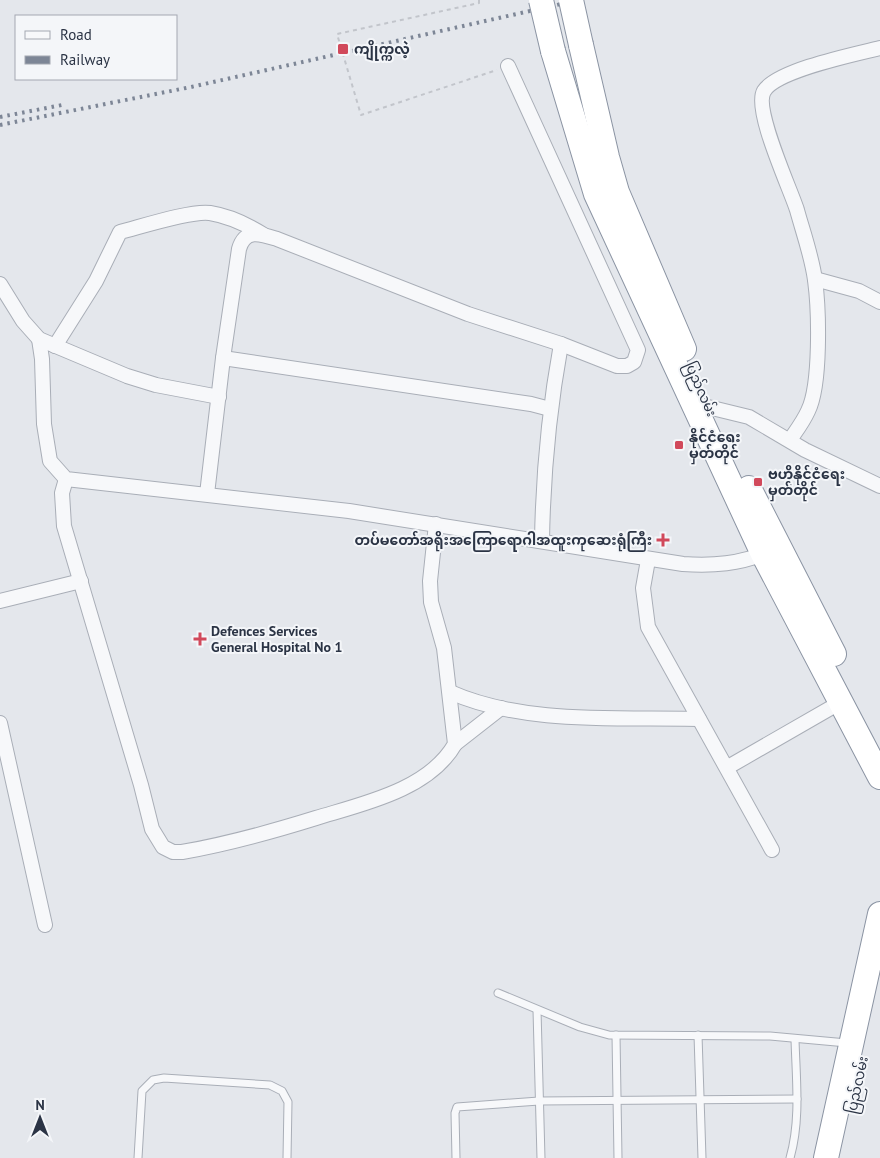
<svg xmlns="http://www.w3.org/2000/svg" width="880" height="1158" font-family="'PT Sans','Noto Sans Myanmar',sans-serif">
	<rect width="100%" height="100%" fill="#e4e7ec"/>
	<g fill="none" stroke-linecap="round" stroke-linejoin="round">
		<defs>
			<g id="lane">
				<polyline points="498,993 580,1027 609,1035 770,1036 847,1043"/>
				<polyline points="537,1010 541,1158"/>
				<polyline points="616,1035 618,1158"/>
				<polyline points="698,1035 702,1158"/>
				<polyline points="138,1158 142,1091 153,1080 164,1078 270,1085 282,1091 288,1102 287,1158"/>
				<polyline points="456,1158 455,1113 457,1107 539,1101 797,1099"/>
				<path d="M790 1158C801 1120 796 1078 795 1039"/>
			</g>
			<g id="street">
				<polyline points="815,279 859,291 880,302"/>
				<polyline points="0,284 23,321 39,339 127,376 156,385 219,397"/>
				<path d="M39 339 42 359 44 424 50 461 66 479 349 511 683 564C713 566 740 564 768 552"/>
				<path d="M55 346 96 281 120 232C140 227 192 210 210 213 229 216 248 225 264 235"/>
				<polyline points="223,358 531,404 550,409"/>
				<polyline points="696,414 708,407 749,417 805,450 880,486"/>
				<path d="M790 440C796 431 803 422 808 411 821 385 819 310 815 280 812 257 803 232 797 210 790 188 753 109 764 91 777 70 856 54 880 48"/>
				<path d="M66 479 62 493 64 526 141 785 152 829 163 847 173 852H182C228 844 271 832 316 818 362 804 429 790 455 744L444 648 431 602 430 581 436 524"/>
				<path d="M207 494 223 358 239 249C245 228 261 234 277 239L468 314 561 344 617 366H627L634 362 638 350 508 66"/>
				<path d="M542 541C543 474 549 410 561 344"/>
				<polyline points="648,560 643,588 648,627 772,850"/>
				<polyline points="0,601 81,581"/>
				<path d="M450 692C524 725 619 717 699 719"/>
				<polyline points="0,723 45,925"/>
				<polyline points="455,744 501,708"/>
				<polyline points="728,767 841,702"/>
			</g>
			<g id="highway">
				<polyline points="581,45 607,157 617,192 684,349"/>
				<polyline points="553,51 596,194 763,554 880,777"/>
				<polyline points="749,488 834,654"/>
				<polyline points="826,1158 880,914"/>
			</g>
		</defs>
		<use href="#lane" stroke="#a9aeb7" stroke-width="9"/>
		<use href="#street" stroke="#a9aeb7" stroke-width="16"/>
		<use href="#highway" stroke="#8b94a3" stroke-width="26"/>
		<polyline stroke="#c2c5cb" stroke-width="2" stroke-dasharray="4 4" stroke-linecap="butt" points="479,0 479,3 337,34 361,115 497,70"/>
		<use href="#lane" stroke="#f7f8fa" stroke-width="7"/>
		<use href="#street" stroke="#f7f8fa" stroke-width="14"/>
		<use href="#highway" stroke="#fff" stroke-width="24"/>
		<g stroke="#7d8696" stroke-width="4" stroke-dasharray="2.5 5" stroke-linecap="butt">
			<polyline points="0,117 62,105"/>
			<polyline points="0,125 191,87 579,0"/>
		</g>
		<defs>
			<g id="highway-bridge">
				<polyline points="541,0 553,51"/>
				<polyline points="571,0 581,45"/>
			</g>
		</defs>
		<use href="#highway-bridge" stroke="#8b94a3" stroke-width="26" stroke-linecap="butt"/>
		<use href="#highway-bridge" stroke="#fff" stroke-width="24"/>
	</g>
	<g fill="#d1495b" stroke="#f4f6f9" stroke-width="2">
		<rect x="337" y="43" width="12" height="12" rx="2.5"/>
		<rect x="674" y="440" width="10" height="10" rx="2.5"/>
		<rect x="753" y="477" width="10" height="10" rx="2.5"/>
		<path d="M660.5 532.5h5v5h5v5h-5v5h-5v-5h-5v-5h5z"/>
		<path d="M197.5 631.5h5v5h5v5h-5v5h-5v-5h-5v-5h5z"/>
	</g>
	<g text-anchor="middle" stroke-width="4" stroke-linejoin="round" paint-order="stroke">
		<g font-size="14" font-weight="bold" fill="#2b3445" stroke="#f4f6f9" text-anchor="start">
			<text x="354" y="54">ကျိုက္ကလဲ့</text>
			<text x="689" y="442">နိုင်ငံရေး<tspan x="689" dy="16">မှတ်တိုင်</tspan></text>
			<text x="768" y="479">ဗဟိုနိုင်ငံရေး<tspan x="768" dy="16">မှတ်တိုင်</tspan></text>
			<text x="652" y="545" text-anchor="end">တပ်မတော်အရိုးအကြောရောဂါအထူးကုဆေးရုံကြီး</text>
			<text x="211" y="636">Defences Services<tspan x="211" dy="16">General Hospital No 1</tspan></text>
		</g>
		<g font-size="14" fill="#2b3445" stroke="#f4f6f9">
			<text transform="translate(701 389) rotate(66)" y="5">ပြည်လမ်း</text>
			<text transform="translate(857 1085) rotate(-78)" y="5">ပြည်လမ်း</text>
		</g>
	</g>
	<rect x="15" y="15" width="162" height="65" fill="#f4f6f9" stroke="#a4a8b1"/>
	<rect x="25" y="31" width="25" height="8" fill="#f7f8fa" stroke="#a4a8b1"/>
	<text x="60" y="40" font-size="15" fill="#2b3445">Road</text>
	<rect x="25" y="56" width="25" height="8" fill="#7d8696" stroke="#a4a8b1"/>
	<text x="60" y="65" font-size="15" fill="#2b3445">Railway</text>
	<g transform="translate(40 1118)" stroke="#f4f6f9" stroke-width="4" paint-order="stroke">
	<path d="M0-4L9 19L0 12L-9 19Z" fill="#2b3445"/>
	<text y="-8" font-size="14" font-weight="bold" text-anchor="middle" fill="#2b3445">N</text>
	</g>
</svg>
